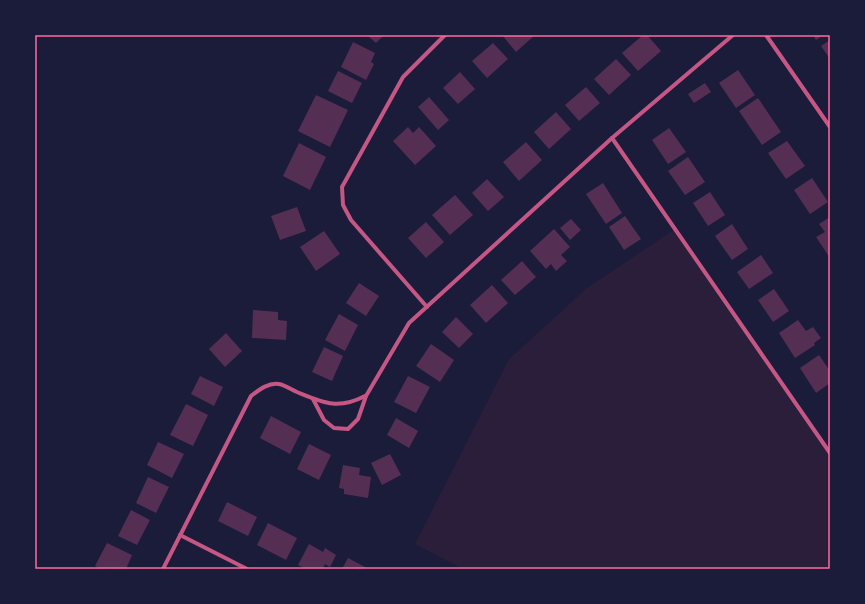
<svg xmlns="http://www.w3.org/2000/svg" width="865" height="604" font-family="Helvetica,sans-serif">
	<rect width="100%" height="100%" fill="#1b1b3a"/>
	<polygon fill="#2a1e3b" points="675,229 830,453 830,569 463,569 415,544 509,359 587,288"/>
	<g fill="#542f53">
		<polygon points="367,35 384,35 376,43"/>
		<polygon points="502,35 535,35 516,52"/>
		<polygon points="643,35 647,35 661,51 638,71 622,53"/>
		<polygon points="813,35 824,35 816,40"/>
		<polygon points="830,40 830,59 821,46"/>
		<polygon points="353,42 375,53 371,62 374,64 366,80 341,67"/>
		<polygon points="493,43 508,59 487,78 472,61"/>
		<polygon points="616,59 631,75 609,95 594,79"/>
		<polygon points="738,70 755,95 736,108 719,83"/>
		<polygon points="338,71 362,83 352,103 328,91"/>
		<polygon points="460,72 475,89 458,104 443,88"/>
		<polygon points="705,83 711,92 694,103 688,94"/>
		<polygon points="586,87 600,103 579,121 565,105"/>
		<polygon points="316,95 348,110 330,147 298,131"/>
		<polygon points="429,97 449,120 438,130 418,107"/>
		<polygon points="758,98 781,132 762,145 739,111"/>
		<polygon points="556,112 571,129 549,149 534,132"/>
		<polygon points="408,127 413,133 419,127 436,146 415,165 393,141"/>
		<polygon points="669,128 686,152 668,164 652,140"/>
		<polygon points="787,141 805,166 786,179 768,153"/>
		<polygon points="526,142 542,160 519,181 503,162"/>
		<polygon points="299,143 326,157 310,190 283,176"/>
		<polygon points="688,157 705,182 685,195 668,171"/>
		<polygon points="812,178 828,202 810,214 794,190"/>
		<polygon points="487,179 504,197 488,211 472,193"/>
		<polygon points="603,183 622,213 606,224 586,194"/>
		<polygon points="710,192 725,215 708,226 693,203"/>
		<polygon points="455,195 473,215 450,235 432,215"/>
		<polygon points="297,207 306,231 280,240 271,216"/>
		<polygon points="625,216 641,239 624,250 609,227"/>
		<polygon points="830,217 830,254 828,255 816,237 825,232 819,224"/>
		<polygon points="571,219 581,230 570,240 560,228"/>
		<polygon points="426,222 444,242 426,258 408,238"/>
		<polygon points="732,224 748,249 732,260 715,236"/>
		<polygon points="554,229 570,247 561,255 567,261 556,271 551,264 546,269 530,251"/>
		<polygon points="324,231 340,254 316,271 300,247"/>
		<polygon points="761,255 773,273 749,289 737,272"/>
		<polygon points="522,261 536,277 515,295 501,280"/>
		<polygon points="359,283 379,296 366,316 346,303"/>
		<polygon points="492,285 508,303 486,323 470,305"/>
		<polygon points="774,289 789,311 773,322 758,300"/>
		<polygon points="253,310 278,312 278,320 287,321 286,340 252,338"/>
		<polygon points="339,314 358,325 345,351 325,340"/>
		<polygon points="456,317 473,334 459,348 442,332"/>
		<polygon points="798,320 806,331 813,327 821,338 814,343 815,345 795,358 779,333"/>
		<polygon points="226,333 242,351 225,367 209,349"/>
		<polygon points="431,344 454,360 440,382 416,366"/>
		<polygon points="324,347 343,356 332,381 312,372"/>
		<polygon points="819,355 830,371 830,383 816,393 800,368"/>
		<polygon points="200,376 223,387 214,406 191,394"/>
		<polygon points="408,376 430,387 416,413 394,402"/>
		<polygon points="186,404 208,415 193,446 170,435"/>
		<polygon points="271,416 301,432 290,454 260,438"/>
		<polygon points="396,418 418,431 409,448 387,435"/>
		<polygon points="158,442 184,454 172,478 147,465"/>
		<polygon points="309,444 331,455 319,480 297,469"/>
		<polygon points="390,454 401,475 382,485 371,463"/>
		<polygon points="343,465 360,468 359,475 371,477 368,498 344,494 344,489 339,488"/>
		<polygon points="148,477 169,487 156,513 136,503"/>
		<polygon points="227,502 257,517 248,536 218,521"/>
		<polygon points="131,510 150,520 137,545 118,536"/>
		<polygon points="268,523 297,538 286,560 257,545"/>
		<polygon points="107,543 132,555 126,569 101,569 95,566"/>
		<polygon points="309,544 323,552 325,548 336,555 330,567 325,564 323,569 306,569 298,565"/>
		<polygon points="348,558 369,569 342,569"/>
	</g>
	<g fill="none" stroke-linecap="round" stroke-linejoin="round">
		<g stroke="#c65784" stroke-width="4">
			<polyline points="766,35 830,127"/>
			<polyline points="612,138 830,453"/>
			<polyline points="427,307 351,220 343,205 342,187 403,77 445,35"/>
			<polyline points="313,399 324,420 334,428 348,429 358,419 366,396 409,323 612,138 733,35"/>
			<polyline points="180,535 247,569"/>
			<path d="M163 569 251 396C259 390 269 382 279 384 285 385 292 390 297 392 324 403 338 410 365 396"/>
		</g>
	</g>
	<rect width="865" height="604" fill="none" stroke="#1b1b3a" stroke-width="72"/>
	<rect x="36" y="36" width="793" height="532" fill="none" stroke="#ff6b9d" stroke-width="1.5"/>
</svg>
